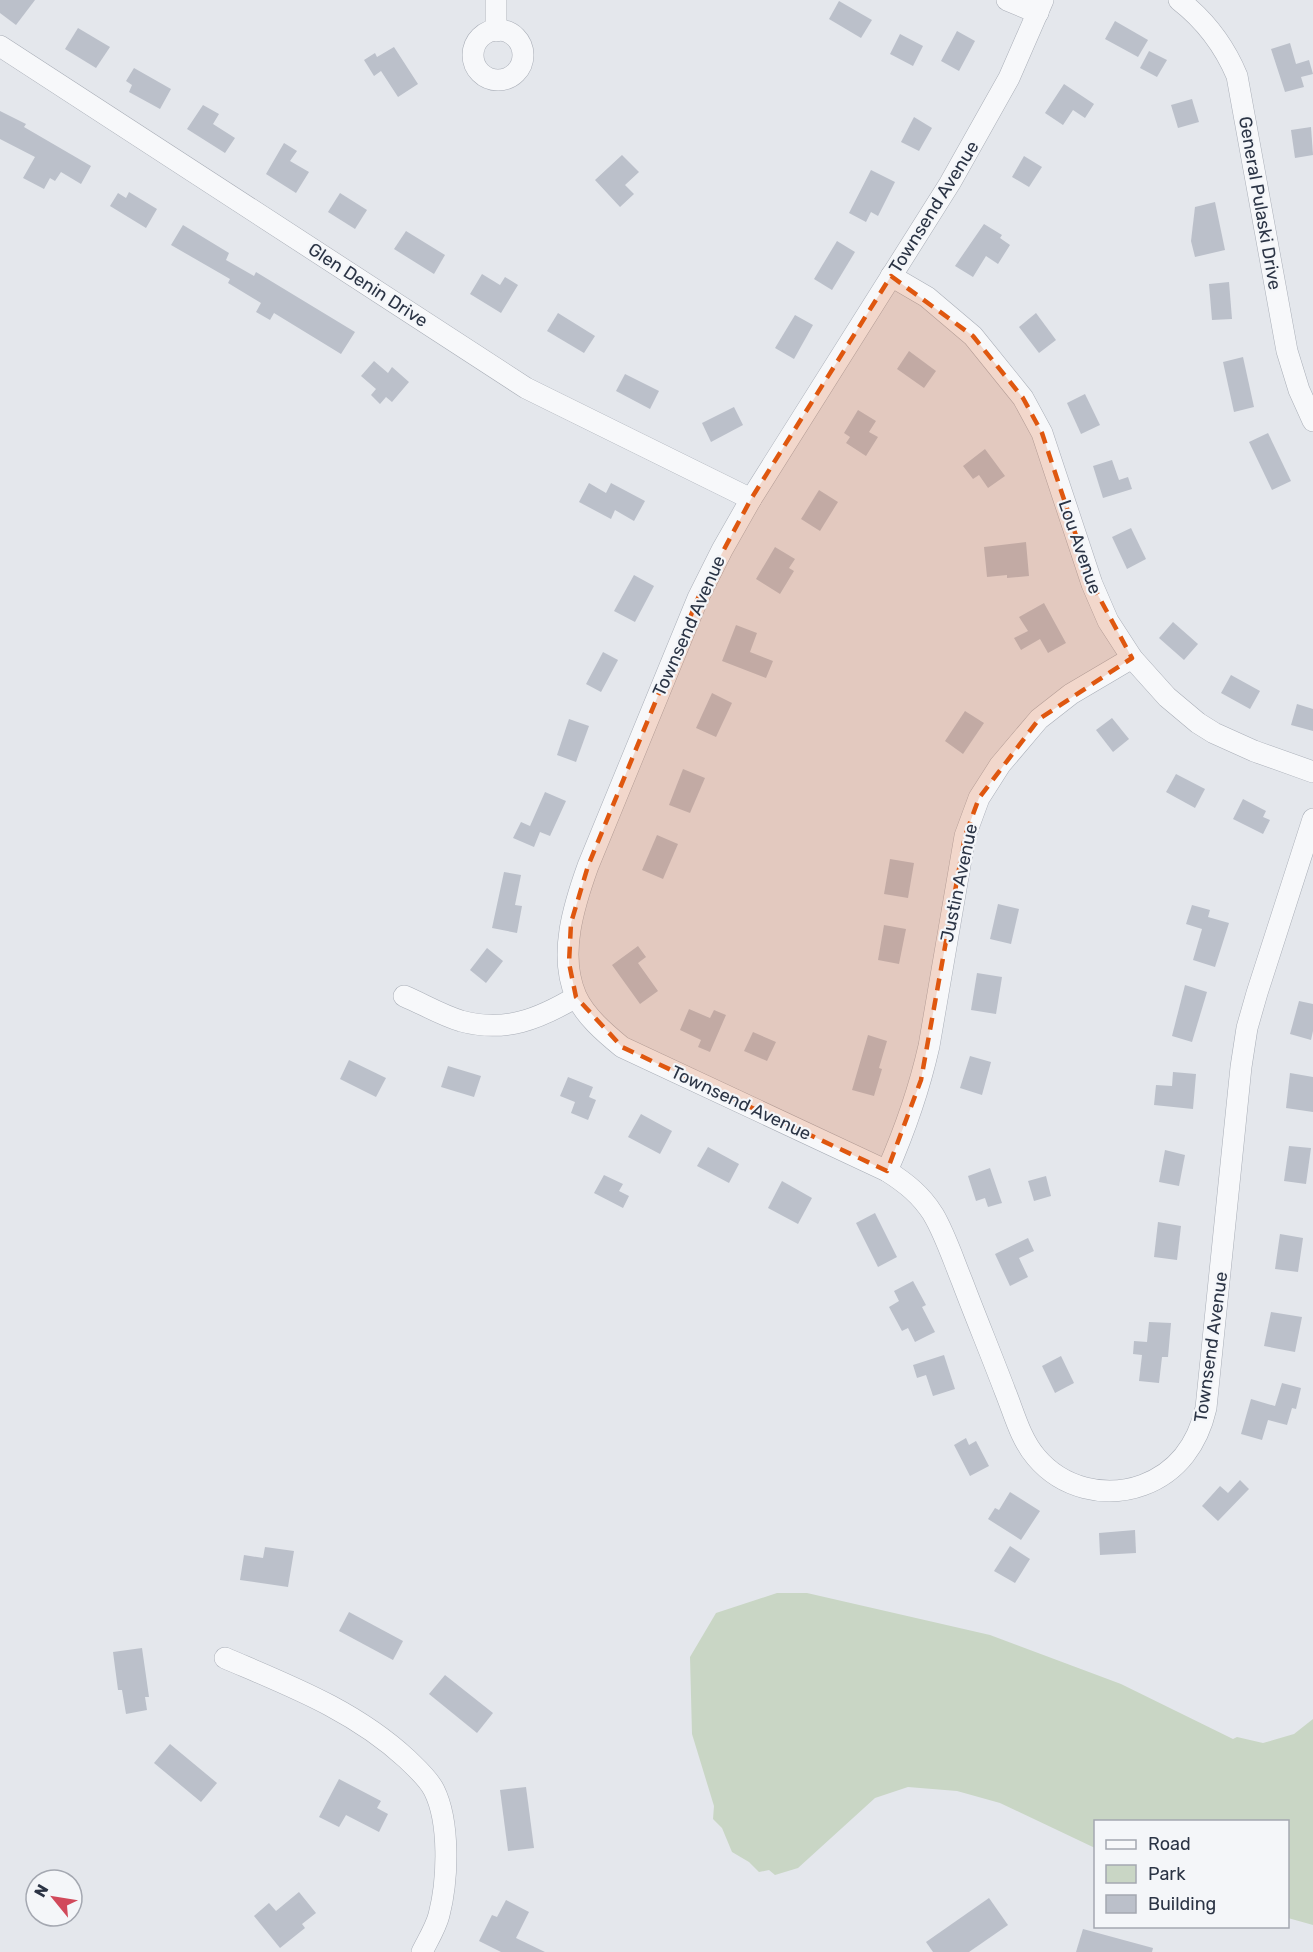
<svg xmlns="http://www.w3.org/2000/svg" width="1313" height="1952" font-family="Rubik,sans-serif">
	<rect width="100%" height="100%" fill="#e4e7ec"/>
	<polygon fill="#c9d6c5" points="777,1593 807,1593 990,1635 1121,1684 1233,1739 1237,1737 1263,1743 1294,1734 1313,1719 1313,1925 1288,1918 1288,1822 1096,1822 1095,1848 1000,1803 957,1791 908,1787 875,1798 798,1868 775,1875 769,1870 759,1872 749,1862 732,1852 722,1828 713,1819 714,1806 692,1734 690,1657 716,1613"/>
	<g fill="#bbc0ca">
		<polygon points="0,0 35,0 16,25 0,13"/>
		<polygon points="839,1 872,20 861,38 829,19"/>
		<polygon points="1115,21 1148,40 1138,57 1105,39"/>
		<polygon points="78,28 110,47 96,68 65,49"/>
		<polygon points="957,31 975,41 959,71 941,61"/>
		<polygon points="900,34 923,46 913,66 890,54"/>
		<polygon points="1290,43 1296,64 1309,60 1313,74 1301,77 1304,87 1285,92 1271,49"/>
		<polygon points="394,47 418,84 398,97 381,71 374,76 364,60 375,53 377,57"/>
		<polygon points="1149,51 1167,60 1157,77 1140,68"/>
		<polygon points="134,68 171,89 160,109 129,92 132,85 126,81"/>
		<polygon points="1064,84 1094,104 1085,118 1073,110 1063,125 1045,113"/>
		<polygon points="1192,99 1199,122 1178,128 1171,105"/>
		<polygon points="203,105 219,114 213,124 235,138 225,153 187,129"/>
		<polygon points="0,111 26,124 24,127 91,166 81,184 61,172 55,181 50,178 44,189 23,178 35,157 0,139"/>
		<polygon points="914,117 932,128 919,151 901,142"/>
		<polygon points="1311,127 1313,155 1295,158 1291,130"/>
		<polygon points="284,143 297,151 290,161 309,172 296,193 266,174"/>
		<polygon points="622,155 639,172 625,185 634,194 620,207 595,180"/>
		<polygon points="1024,156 1042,167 1029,187 1012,177"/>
		<polygon points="871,170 895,182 878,216 871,212 866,222 849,213"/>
		<polygon points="129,192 157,209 146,228 110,206 118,193 126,198"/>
		<polygon points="340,193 367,210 355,229 328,212"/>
		<polygon points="1215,202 1225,250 1195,257 1191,241 1195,207"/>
		<polygon points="984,224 1002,235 1000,238 1010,245 998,264 986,256 973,277 955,266"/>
		<polygon points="183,225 229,253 226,260 254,276 256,272 355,332 341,354 274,313 270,320 256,312 261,303 228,283 230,279 171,245"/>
		<polygon points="406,231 445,255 434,274 394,249"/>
		<polygon points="837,241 855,252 832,290 814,279"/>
		<polygon points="482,274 500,285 505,277 518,285 501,313 470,294"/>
		<polygon points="1229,282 1232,319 1212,320 1209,284"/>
		<polygon points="558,313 595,336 584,353 547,331"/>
		<polygon points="1036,313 1056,340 1039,353 1019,327"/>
		<polygon points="795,315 813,325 794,359 775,348"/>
		<polygon points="909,351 936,371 924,388 897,369"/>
		<polygon points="1243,357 1254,407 1234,412 1223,362"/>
		<polygon points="374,361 388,373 392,367 409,382 392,402 386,397 380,404 371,395 376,389 361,376"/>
		<polygon points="625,374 659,391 650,409 616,391"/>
		<polygon points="1085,394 1100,425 1081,434 1067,403"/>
		<polygon points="734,407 743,425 711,442 702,423"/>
		<polygon points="858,410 876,421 869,432 878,437 866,456 846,443 850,437 844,433"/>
		<polygon points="1268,433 1291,481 1272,490 1249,442"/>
		<polygon points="985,449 1005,476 988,488 979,475 973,479 963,466"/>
		<polygon points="1112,460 1119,480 1128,477 1132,489 1103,498 1093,466"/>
		<polygon points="589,483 606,493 611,483 645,501 634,521 615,510 611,519 579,502"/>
		<polygon points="819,490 838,502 820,531 801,519"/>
		<polygon points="1131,528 1146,559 1127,569 1112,537"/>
		<polygon points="1026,542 1029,576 1007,578 1007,575 987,577 984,547"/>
		<polygon points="775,547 795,559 789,568 794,571 780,594 756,579"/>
		<polygon points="634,575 654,586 635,622 614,611"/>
		<polygon points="1044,603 1066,643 1048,653 1040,639 1021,650 1014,638 1028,631 1019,617"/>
		<polygon points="1173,622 1198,644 1184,660 1159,638"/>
		<polygon points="736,625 757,633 750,652 773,661 766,678 722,661"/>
		<polygon points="603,652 618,660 601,692 586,684"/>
		<polygon points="1231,675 1260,691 1250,709 1221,693"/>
		<polygon points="712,693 732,703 716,737 696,728"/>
		<polygon points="1297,704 1313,709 1313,731 1291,725"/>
		<polygon points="965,711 984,723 963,754 945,741"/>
		<polygon points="1112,718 1129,739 1113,752 1096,730"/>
		<polygon points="569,719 589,726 576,762 557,755"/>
		<polygon points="683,769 705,778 690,813 669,805"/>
		<polygon points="1176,774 1205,789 1195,808 1166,792"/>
		<polygon points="545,792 566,801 550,836 540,832 534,847 513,838 521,822 530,826"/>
		<polygon points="1243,799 1266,811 1263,817 1270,820 1263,834 1233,819"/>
		<polygon points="657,835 678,844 663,879 642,870"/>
		<polygon points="890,859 914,863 908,898 884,894"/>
		<polygon points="504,872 521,875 515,905 522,906 517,933 492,928"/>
		<polygon points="998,904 1019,909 1011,944 990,939"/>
		<polygon points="1192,905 1210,910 1208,917 1229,923 1215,967 1193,960 1202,929 1186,924"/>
		<polygon points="884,925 906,929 899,964 878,960"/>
		<polygon points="638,946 646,957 638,963 658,991 640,1004 612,965"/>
		<polygon points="487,948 503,961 486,983 470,970"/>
		<polygon points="977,973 1002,977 996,1014 971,1010"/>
		<polygon points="1185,985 1207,992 1192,1042 1172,1036"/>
		<polygon points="1299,1001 1313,1004 1313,1031 1311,1040 1290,1034"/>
		<polygon points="689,1009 710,1018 714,1010 726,1015 710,1052 698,1047 701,1040 680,1030"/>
		<polygon points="753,1032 776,1042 767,1061 744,1051"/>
		<polygon points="868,1035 887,1041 879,1068 882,1069 874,1096 852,1090"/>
		<polygon points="970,1056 991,1062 982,1095 960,1088"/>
		<polygon points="349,1060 386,1078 376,1097 340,1079"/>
		<polygon points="448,1066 481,1076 474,1097 441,1087"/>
		<polygon points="1173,1072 1196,1074 1193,1109 1154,1105 1156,1085 1172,1086"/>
		<polygon points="1290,1073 1313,1077 1313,1112 1286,1108"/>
		<polygon points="568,1077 593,1087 589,1097 596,1100 588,1120 571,1113 575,1102 560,1096"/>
		<polygon points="641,1114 672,1131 660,1154 628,1137"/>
		<polygon points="1289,1146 1311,1148 1306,1184 1284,1181"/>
		<polygon points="708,1147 739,1164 729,1183 697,1166"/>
		<polygon points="1165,1150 1185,1155 1179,1186 1159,1182"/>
		<polygon points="990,1168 1002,1203 988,1207 985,1198 976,1201 968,1176"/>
		<polygon points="604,1175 623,1184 619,1191 629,1196 623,1208 594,1193"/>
		<polygon points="1046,1176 1051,1196 1034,1201 1028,1181"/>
		<polygon points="782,1181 812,1198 798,1224 768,1208"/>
		<polygon points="875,1213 897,1257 878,1267 856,1223"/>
		<polygon points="1158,1222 1181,1226 1177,1260 1154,1257"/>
		<polygon points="1280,1234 1303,1238 1298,1272 1275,1269"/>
		<polygon points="1028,1238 1034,1251 1019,1258 1028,1277 1010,1286 995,1254"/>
		<polygon points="913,1281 926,1305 922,1307 935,1332 915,1342 908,1328 902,1331 889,1307 899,1301 894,1291"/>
		<polygon points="1271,1312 1302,1317 1295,1352 1264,1346"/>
		<polygon points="1149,1322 1171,1323 1168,1357 1162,1357 1159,1383 1139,1381 1142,1355 1133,1354 1134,1341 1147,1342"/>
		<polygon points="944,1355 955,1389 933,1396 926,1375 917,1378 913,1365"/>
		<polygon points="1061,1356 1074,1383 1055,1393 1042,1366"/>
		<polygon points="1282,1383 1301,1388 1296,1409 1292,1408 1287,1425 1268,1420 1262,1440 1241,1434 1251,1399 1275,1406"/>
		<polygon points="966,1438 969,1445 976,1441 989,1466 970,1476 954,1445"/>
		<polygon points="1240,1480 1249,1489 1218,1521 1202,1506 1220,1486 1228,1493"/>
		<polygon points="1010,1492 1040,1511 1021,1540 988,1519 995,1508 999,1510"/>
		<polygon points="1135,1530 1136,1553 1100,1555 1099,1533"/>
		<polygon points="1010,1546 1030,1559 1015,1583 994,1571"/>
		<polygon points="265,1547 294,1551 288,1587 240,1580 244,1555 263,1558"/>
		<polygon points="349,1612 403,1641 393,1660 339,1631"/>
		<polygon points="142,1648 149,1697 145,1697 147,1710 126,1714 122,1690 118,1690 113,1652"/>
		<polygon points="445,1675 493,1713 477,1733 429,1694"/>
		<polygon points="170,1744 217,1783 201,1802 154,1763"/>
		<polygon points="339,1779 381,1801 377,1808 388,1814 379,1832 346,1815 339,1827 319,1817"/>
		<polygon points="526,1787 534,1848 508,1851 500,1790"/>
		<polygon points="299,1892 316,1913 302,1924 305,1928 280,1948 254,1916 269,1903 276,1911"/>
		<polygon points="989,1898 1008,1925 969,1952 933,1952 926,1942"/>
		<polygon points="506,1900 529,1912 516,1938 545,1952 501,1952 479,1941 492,1915 497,1917"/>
		<polygon points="1083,1929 1153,1948 1152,1952 1076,1952"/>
	</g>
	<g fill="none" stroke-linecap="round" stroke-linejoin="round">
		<defs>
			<g id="minor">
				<polyline points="1007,0 1038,13"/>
				<path d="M1043 0 1009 78 950 183 751 499 722 550 698 598 588 866C574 905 558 955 576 996 585 1016 605 1033 622 1047L887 1171C906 1183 921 1195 933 1214 945 1234 953 1259 962 1281 976 1318 991 1354 1005 1391 1014 1413 1020 1438 1036 1457 1062 1488 1105 1499 1143 1485 1178 1472 1198 1443 1206 1408L1241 1067 1247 1028 1257 993 1313 819"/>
				<path d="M1179 0C1206 21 1224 45 1237 76L1287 351 1299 390 1313 421"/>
				<circle cx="498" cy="55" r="25"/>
				<polyline points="496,31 496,0"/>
				<polyline points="0,46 526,388 751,499"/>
				<polyline points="891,276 927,297 973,336 1023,398 1042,433 1092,584 1108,621 1132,658 1167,697 1198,723 1214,733 1254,751 1313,772"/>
				<path d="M404 996C423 1004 441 1015 461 1021 505 1033 539 1019 576 997"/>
				<path d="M887 1171C905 1130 919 1090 929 1046L965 836 979 798 1000 765 1039 719 1071 694 1132 658"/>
				<path d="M225 1658C290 1686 354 1710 407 1759 416 1768 428 1778 434 1790 450 1822 448 1880 439 1915 436 1927 428 1940 422 1952"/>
			</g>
		</defs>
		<use href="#minor" stroke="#a9aeb7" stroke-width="22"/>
		<use href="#minor" stroke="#f7f8fa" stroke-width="21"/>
	</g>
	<path fill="#df570f" fill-opacity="0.2" stroke="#df570f" stroke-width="4.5" stroke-dasharray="12 8" stroke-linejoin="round" d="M891 276 973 336 1023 398 1042 433 1092 584 1132 658 1039 719 979 798 965 836 921 1080 887 1171 622 1047 576 997 569 963 571 923 588 866 698 598 751 499Z"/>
	<g text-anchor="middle" stroke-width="4.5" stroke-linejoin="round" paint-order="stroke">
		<g font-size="18" fill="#2b3445" stroke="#f4f6f9">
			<text transform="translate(1260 203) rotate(80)" y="6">General Pulaski Drive</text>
			<text transform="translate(934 207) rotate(-58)" y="6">Townsend Avenue</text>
			<text transform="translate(368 285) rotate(33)" y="6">Glen Denin Drive</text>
			<text transform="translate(1080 547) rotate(71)" y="6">Lou Avenue</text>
			<text transform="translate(689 626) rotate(-66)" y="6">Townsend Avenue</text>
			<text transform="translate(959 883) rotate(-78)" y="6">Justin Avenue</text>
			<text transform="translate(741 1103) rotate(25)" y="6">Townsend Avenue</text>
			<text transform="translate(1211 1347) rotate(-82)" y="6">Townsend Avenue</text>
		</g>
	</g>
	<rect x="1094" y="1820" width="195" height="108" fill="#f4f6f9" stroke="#a4a8b1" stroke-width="1.5"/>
	<rect x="1106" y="1840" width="30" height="9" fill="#f7f8fa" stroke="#a4a8b1" stroke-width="1.5"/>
	<text x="1148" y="1850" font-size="18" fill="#2b3445">Road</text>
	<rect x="1106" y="1865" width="30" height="18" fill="#c9d6c5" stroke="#a4a8b1" stroke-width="1.5"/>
	<text x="1148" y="1880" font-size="18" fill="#2b3445">Park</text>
	<rect x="1106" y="1895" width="30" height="18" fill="#bbc0ca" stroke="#a4a8b1" stroke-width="1.5"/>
	<text x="1148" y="1910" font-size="18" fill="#2b3445">Building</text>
	<g transform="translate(54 1898) rotate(300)"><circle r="28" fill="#f4f6f9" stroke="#a4a8b1" stroke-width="1.5"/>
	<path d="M0-4.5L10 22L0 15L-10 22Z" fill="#d1495b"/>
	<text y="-9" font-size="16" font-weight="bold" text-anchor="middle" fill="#2b3445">N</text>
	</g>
</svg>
